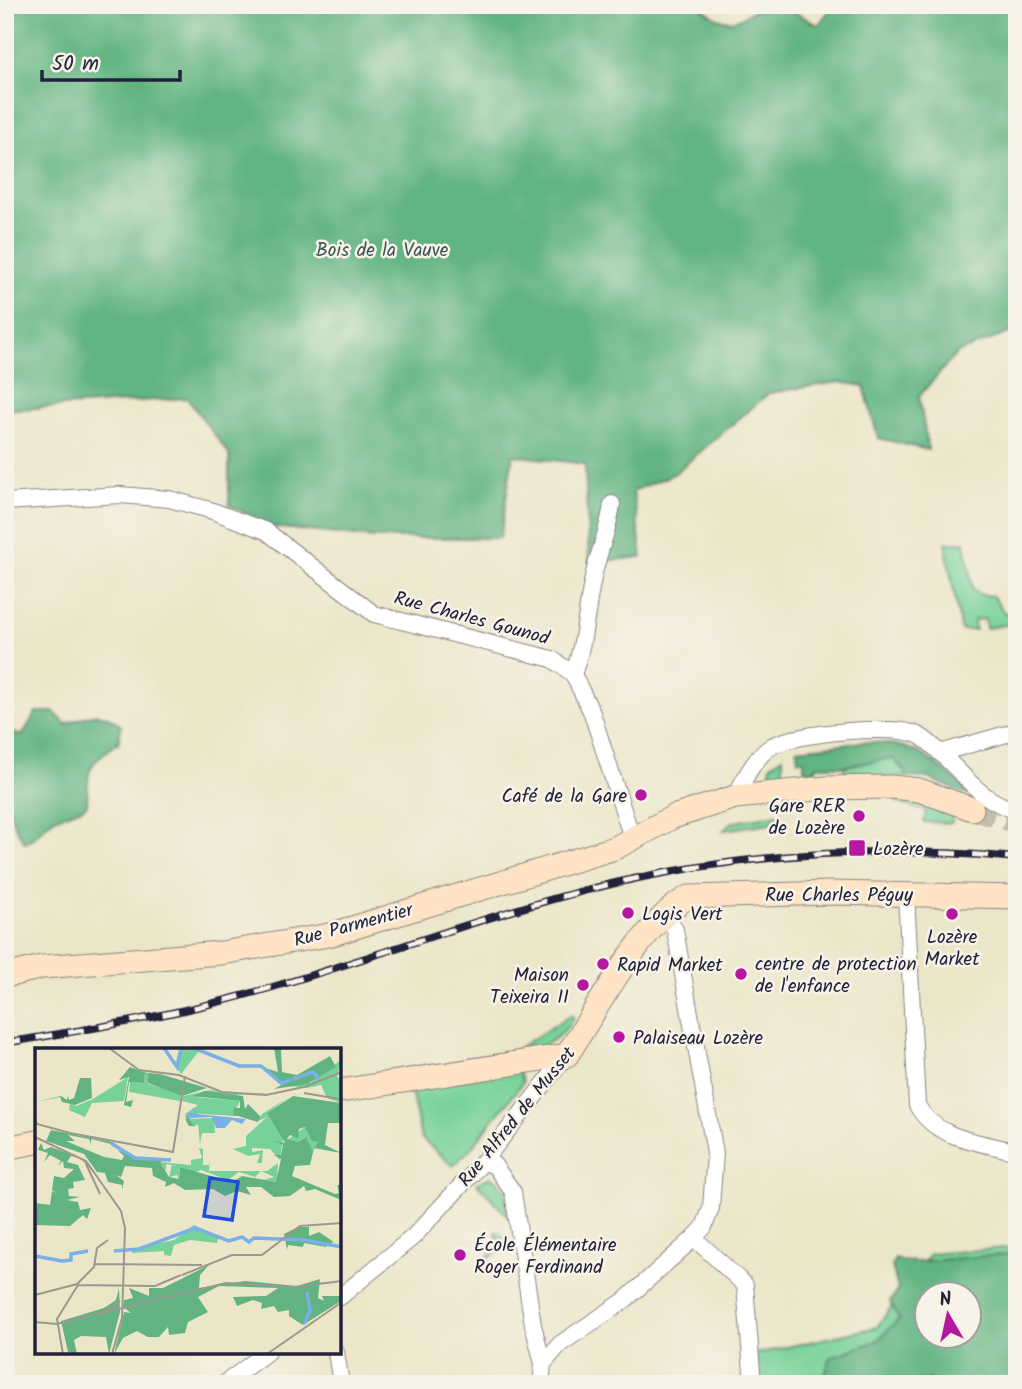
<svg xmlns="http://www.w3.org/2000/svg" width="1022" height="1389" font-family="Kalam,sans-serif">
	<rect width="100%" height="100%" fill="#f7f3e8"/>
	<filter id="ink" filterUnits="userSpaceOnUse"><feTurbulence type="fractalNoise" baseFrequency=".0143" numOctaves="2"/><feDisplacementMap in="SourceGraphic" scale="14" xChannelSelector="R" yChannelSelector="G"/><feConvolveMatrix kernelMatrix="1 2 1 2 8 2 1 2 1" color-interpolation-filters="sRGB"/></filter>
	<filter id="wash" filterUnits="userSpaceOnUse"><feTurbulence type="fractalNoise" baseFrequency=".00686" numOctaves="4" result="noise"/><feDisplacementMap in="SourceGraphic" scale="28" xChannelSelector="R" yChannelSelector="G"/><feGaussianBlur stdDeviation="1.57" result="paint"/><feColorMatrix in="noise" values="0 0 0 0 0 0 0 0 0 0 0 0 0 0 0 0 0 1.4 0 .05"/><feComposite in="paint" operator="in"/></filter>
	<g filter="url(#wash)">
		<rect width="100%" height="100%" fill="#ece6c9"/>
		<g fill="#77d299" stroke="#4c7a6a" stroke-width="2" fill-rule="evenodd">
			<polygon points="965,542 973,590 982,595 993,596 1004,613 1017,612 1017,623 986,628 985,619 974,620 975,630 961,630 945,543"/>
			<polygon points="783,757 783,779 769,780 771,765"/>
			<polygon points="893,758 905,772 906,777 860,778 857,772 845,774 844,766"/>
			<polygon points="897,797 928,801 928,807 952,814 952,823 924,822 926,811 897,803"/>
			<polygon points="777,814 783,821 724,830 731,823"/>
			<path d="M571 1015 574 1018C556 1045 539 1048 509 1054Z"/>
			<polygon points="516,1068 523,1082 471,1148 453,1166 421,1138 411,1090"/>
			<path d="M490 1177C507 1183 507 1200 508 1216L477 1183Z"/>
			<polygon points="496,1232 502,1234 504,1246 483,1263 497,1246"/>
			<path d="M1017 1247V1384H753L751 1355 877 1327 930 1254ZM928 1294H970V1336H928Z"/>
		</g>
		<g fill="#61b481" stroke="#426b5e" stroke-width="2" fill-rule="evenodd">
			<path d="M5 5H699C741 43 745 0 778 5 791 9 806 19 818 25L834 5H1017V330L957 353 919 396 928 450 878 438 864 386 839 382 769 393 674 474 633 491 642 557 589 563 585 464 513 455 500 538H375L272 527 229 505V454L187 398 5 410Z"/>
			<path d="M36 712H54L66 724C88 715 102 707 121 726L119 742C85 767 89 765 87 805 76 812 66 813 55 818 47 822 39 836 25 843 0 809 5 772 5 730L22 736Z"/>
			<path d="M862 742C918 743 927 756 968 791V795L928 778 906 777 905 772 893 758 844 766H816V770H804V760H798L797 749Z"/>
			<path d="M1009 1254 1017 1260V1384H930L929 1379 909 1384H840L825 1374 831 1357 877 1341 899 1319 890 1302 898 1289 892 1265 895 1259 916 1262ZM928 1294H970V1336H928Z"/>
		</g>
	</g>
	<g filter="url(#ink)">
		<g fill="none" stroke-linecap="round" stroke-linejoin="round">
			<polyline stroke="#c4bfad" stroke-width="23" stroke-dasharray="23 11" stroke-linecap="butt" points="972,809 1017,822"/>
			<defs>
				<g id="street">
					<polyline points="5,502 120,495 169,499 210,510 266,531 374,614 552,659 573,674 592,713 632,838"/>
					<path d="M573 674C585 643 586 610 593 578 598 552 609 530 612 504"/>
					<polyline points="940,753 1017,731"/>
					<path d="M735 797C744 780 755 756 772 746 794 733 899 723 920 736 953 757 976 803 1017 810"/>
					<path d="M906 894 917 1105C935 1140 982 1142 1017 1152"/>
					<polyline points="483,1162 494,1165 513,1192 533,1325 543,1364"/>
					<polyline points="694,1238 745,1285 753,1384"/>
					<polyline points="340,1297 413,1237 483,1162 567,1055"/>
					<polyline points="336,1352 341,1384"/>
					<polyline points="224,1384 267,1352"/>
					<polyline points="541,1384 543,1364 560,1344 624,1301 694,1238 704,1227 711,1208 715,1153 675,930 666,912"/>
				</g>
				<g id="secondary">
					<polyline points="5,976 42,967 221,953 329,935 615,848 673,817 735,797 826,788 892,787 919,790 972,809"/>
					<path d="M340 1091 567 1055C595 1012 645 918 689 897L831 893 1017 897"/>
					<polyline points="5,1148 37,1142"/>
				</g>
			</defs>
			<use href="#street" stroke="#878482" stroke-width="18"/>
			<use href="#secondary" stroke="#878482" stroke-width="25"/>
			<use href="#street" stroke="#fff" stroke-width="16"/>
			<use href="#secondary" stroke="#fee4c5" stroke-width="23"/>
			<defs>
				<path id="rail" d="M5 1043C90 1029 176 1015 259 991 396 952 529 897 669 872 784 851 901 847 1017 858"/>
			</defs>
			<use href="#rail" stroke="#22223b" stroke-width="8"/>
			<use href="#rail" stroke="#f7f3e8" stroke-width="5" stroke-dasharray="16" stroke-linecap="butt"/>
		</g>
	</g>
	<g fill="#b5179e" stroke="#f7f3e8" stroke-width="2.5">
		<circle cx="641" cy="795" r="7"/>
		<circle cx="859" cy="816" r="7"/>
		<rect x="848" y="839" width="18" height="18" rx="3.5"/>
		<circle cx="628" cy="913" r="7"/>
		<circle cx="952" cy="914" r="7"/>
		<circle cx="603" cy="964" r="7"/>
		<circle cx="741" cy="974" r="7"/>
		<circle cx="583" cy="985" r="7"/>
		<circle cx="619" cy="1037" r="7"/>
		<circle cx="460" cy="1255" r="7"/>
	</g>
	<g text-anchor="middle" stroke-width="5" stroke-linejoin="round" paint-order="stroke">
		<g font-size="19" fill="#3c5757" stroke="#f7f3e8">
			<text x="382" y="256">Bois de la Vauve</text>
		</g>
		<g font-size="19" fill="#22223b" stroke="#f7f3e8">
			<text transform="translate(472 617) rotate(15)" y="7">Rue Charles Gounod</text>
			<text x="839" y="901">Rue Charles Péguy</text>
			<text transform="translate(353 924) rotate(-15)" y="7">Rue Parmentier</text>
			<text transform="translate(516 1116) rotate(-51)" y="7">Rue Alfred de Musset</text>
		</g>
		<g font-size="19" fill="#22223b" stroke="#f7f3e8" text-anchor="start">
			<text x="627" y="802" text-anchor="end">Café de la Gare</text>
			<text x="845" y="812" text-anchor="end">Gare RER<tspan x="845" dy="22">de Lozère</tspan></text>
			<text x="873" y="855">Lozère</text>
			<text x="642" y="920">Logis Vert</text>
			<text x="952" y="943" text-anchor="middle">Lozère<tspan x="952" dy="22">Market</tspan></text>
			<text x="755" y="970">centre de protection<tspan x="755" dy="22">de l'enfance</tspan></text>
			<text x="617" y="971">Rapid Market</text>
			<text x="569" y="981" text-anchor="end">Maison<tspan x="569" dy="22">Teixeira II</tspan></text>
			<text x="633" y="1044">Palaiseau Lozère</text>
			<text x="474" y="1251">École Élémentaire<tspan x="474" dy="22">Roger Ferdinand</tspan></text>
		</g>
	</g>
	<g transform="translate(35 1048)">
		<rect width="306" height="306" fill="#ece6c9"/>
		<path d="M128 0 144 17 146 0H160L204 17H225L246 34 257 31 245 35 223 17 205 20 164 3 146 26ZM306 12 302 29 306 31V55L292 50 286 37 272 40 256 38 276 34ZM98 20 113 25V36L146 46 145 53 94 44 95 34 109 35 110 26ZM93 29 89 53 57 55 50 69 34 62 35 55 41 58 58 51ZM176 42 191 45H240L161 49 205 53 198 67 151 65 152 71 179 70 180 85H167L165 96 163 76 159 79 151 73 150 66 163 57 147 53 148 48ZM254 49 232 65 248 90 245 112 235 101 217 100V104L228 102 227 115H222L225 106 213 108 198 101 211 98V88L232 69 224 73 227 66ZM270 79 283 94 278 103 270 89 263 94 252 92ZM164 100 168 101V117H174L175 111 174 123H232L243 115 242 134 228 132 239 129 226 123 220 129 204 124 193 132 166 122 156 126 145 119 144 132 142 127 134 129 137 117 131 116V123L125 114 156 117V112L167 110ZM159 177 184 188 182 195 155 192 139 197 136 208 129 207V203L97 205V201L139 192Z" fill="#77d299"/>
		<path d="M239 0H259L246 1 247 24 262 27 295 8 301 19 272 36 239 41 257 31 246 34 230 20 243 24ZM95 19 110 25 109 35 94 34 91 54 98 52 96 59 89 57 94 29 84 32ZM113 25 125 26 172 40 147 48 113 35ZM45 30H56L57 50 40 57 27 54 25 49 0 54 26 48 32 52 33 47 34 52 39 50ZM170 43 208 48 210 61 213 56 226 69 223 74 203 68 153 65 152 70 159 69 154 71 159 78H154L151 73 152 65 198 67 199 60H205V53L158 48ZM258 48 306 55V75H293L290 97 306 105 279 100 275 117 260 118 257 128 300 146 304 145 302 137H306V152L280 141 271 143 269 138 255 148 239 149 226 139H211L216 147 202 143 190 148 178 141 150 142 139 135 130 139 131 134 118 128 117 120 90 118 86 129 81 127 89 133 87 142V137L73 134 70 125 62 124 49 106 11 93 16 82 77 94 82 102 102 109 135 111 125 114 134 129 144 131 145 119 197 134 207 128 241 134 246 111 239 107H246L248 97 240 93 250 95 232 65ZM270 79 277 93 283 94 278 103 271 89 263 94 252 91 255 87 263 90 264 81ZM33 87 54 91 56 96V91L76 96 89 108 87 112 69 109 31 93H40ZM6 95 9 102 16 99 43 109 48 112 53 116 60 126 46 111 36 108 32 114 43 117 50 132 38 134 39 140 33 141 34 148 45 149 32 152 43 154 45 162 56 160 52 171 48 167 35 178 0 177V155L15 157 17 143 22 145 17 142 19 128 29 130 39 121 29 120 28 113 23 118 26 113 15 107 9 114 13 105 3 102ZM263 179H274V188L284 184 306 199 298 194 291 199 269 195 268 199 253 197 252 202 249 186ZM174 217 165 227 164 240 210 233 262 238 285 231 283 250 289 253 287 248H306V253L268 277 254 268V262L243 264 239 258 226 261 227 255 218 252 202 258 198 249 231 248 243 240 184 238 163 249 173 264 153 274 150 285 134 287 133 279 124 289H113L102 283 88 290 79 306 89 264 96 265 88 259 89 252 98 250 94 240 114 248V240H128ZM84 240 85 264 74 306 71 289 46 288 39 292 42 306 33 304 26 273 69 260 81 252Z" fill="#61b481" fill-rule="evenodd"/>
		<path d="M156 59 162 64V66L211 71 207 76 197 72 190 80H181L177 69 152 70V65H161Z" fill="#78b0e7"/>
		<path fill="none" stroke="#78b0e7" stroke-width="3.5" d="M129 0 142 19 146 0M161 1 204 18H226L246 35 256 32M258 31 278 24 284 31M76 95 100 110 136 112M79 203 104 201 160 180 194 193 207 189 214 194 219 190 269 192 307 199M0 208 27 213 36 212V206L53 203M269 276 275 263 272 244"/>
		<path fill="none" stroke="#9b9890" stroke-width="2" d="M74 0 104 22 144 27 187 44 231 47 269 39M269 39 307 24M269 45 304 51M0 71 2 76 35 85 138 104 150 28M0 89 51 113 86 163 90 180 87 270 77 306M51 116 65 146M60 216 167 217M147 227 197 207H227L265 178 307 175M43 237 120 238 146 227M0 247 42 236 59 219 62 200 73 192M65 266 85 253M0 274 22 276 191 235 259 239 307 233M28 306 22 271 43 237M232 306 307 254"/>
		<path fill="#1d4ed8" fill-opacity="0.15" stroke="#1d4ed8" stroke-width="3.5" d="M175 130 203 134 197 172 169 168Z"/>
		<rect width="306" height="306" fill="none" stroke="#22223b" stroke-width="3.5"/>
	</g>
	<rect width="1022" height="1389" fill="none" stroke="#f7f3e8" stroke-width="28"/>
	<g transform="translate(948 1315) rotate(351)"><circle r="33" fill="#f7f3e8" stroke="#a29fa3" stroke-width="2"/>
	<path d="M0-5L12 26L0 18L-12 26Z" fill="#b5179e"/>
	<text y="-10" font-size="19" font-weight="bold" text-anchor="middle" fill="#22223b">N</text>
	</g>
	<path d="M42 70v10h138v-10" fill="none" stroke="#22223b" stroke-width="3.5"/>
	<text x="52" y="70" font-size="21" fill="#22223b" stroke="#f7f3e8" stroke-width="5" paint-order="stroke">50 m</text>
</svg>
